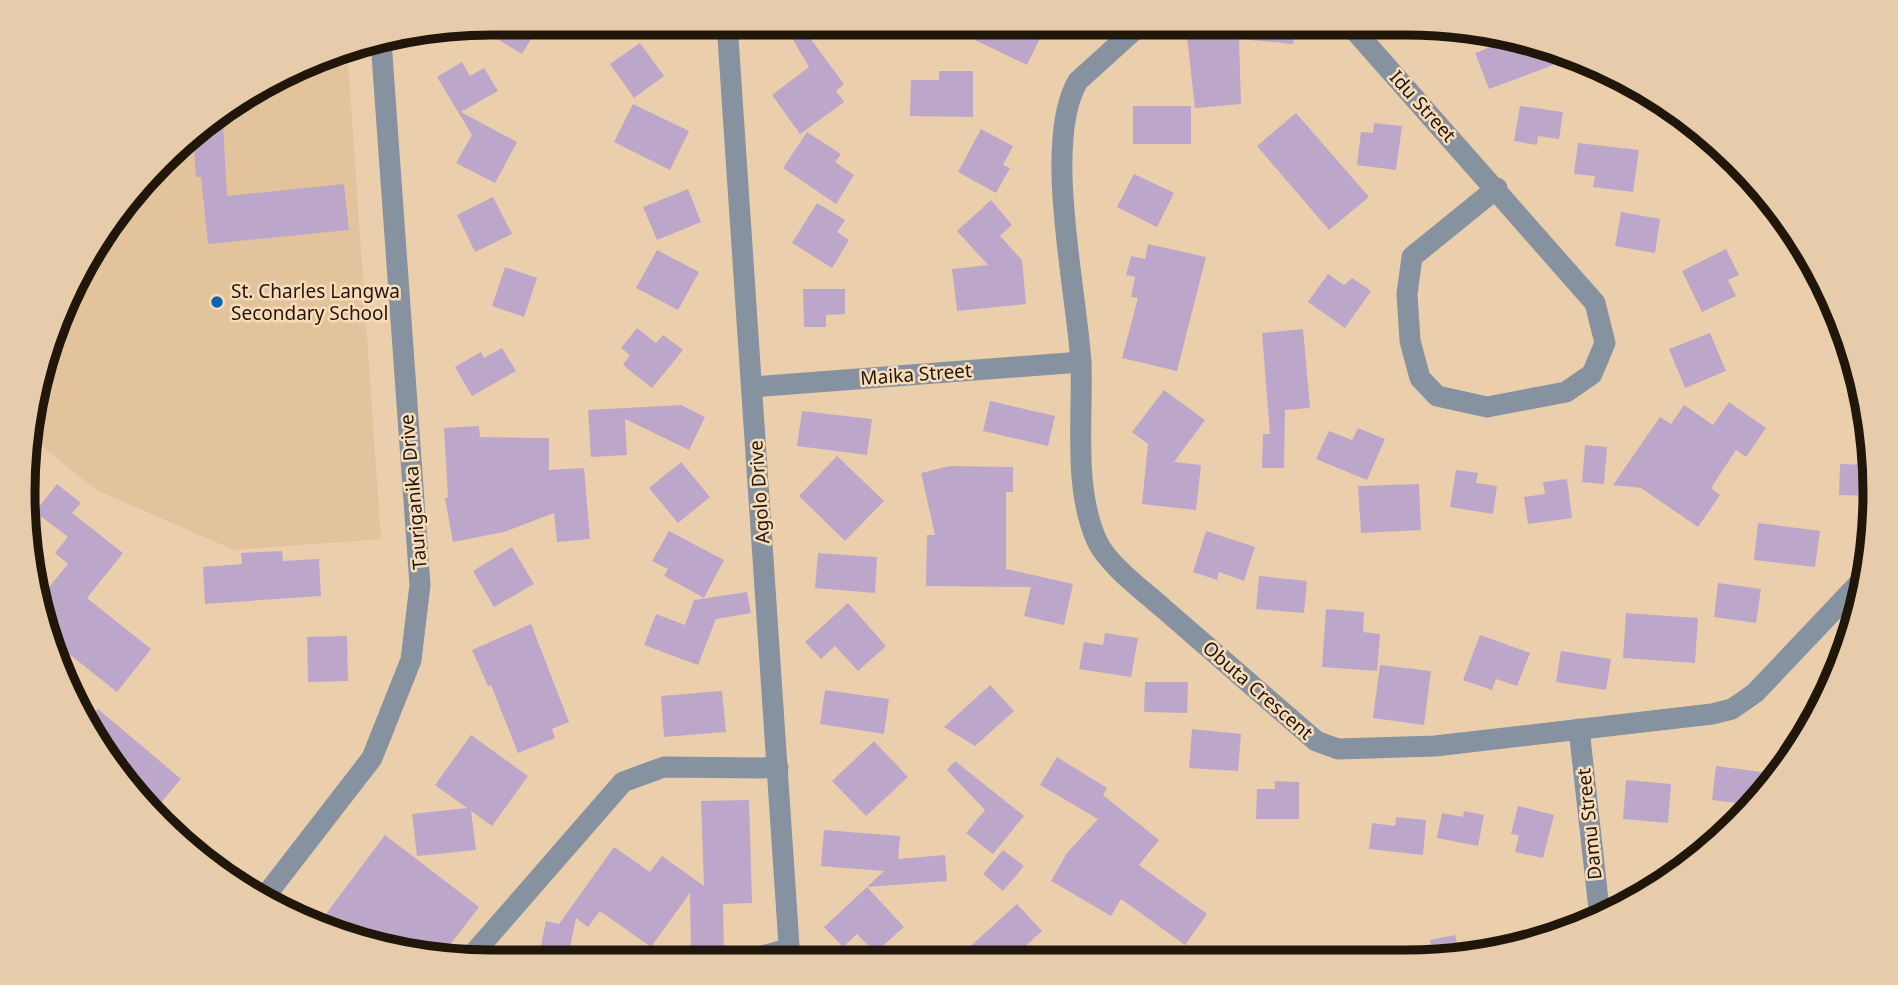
<svg xmlns="http://www.w3.org/2000/svg" width="1898" height="985" font-family="'Noto Sans',sans-serif">
	<rect width="100%" height="100%" fill="#ebcfad"/>
	<polygon fill="#e3c39b" points="347,47 381,539 234,550 96,490 28,435 39,371 102,232 206,120"/>
	<g fill="#bca7ca">
		<polygon points="493,23 541,23 522,54 476,26"/>
		<polygon points="783,23 834,23 810,38 844,84 836,91 844,102 800,134 772,95 809,67"/>
		<polygon points="983,23 1020,23 1042,34 1027,65 975,40"/>
		<polygon points="1228,24 1295,24 1293,44 1239,39 1241,104 1195,108 1186,28"/>
		<polygon points="1517,37 1546,46 1553,65 1489,89 1475,53"/>
		<polygon points="640,43 664,76 634,98 610,64"/>
		<polygon points="462,62 470,76 484,68 498,91 461,112 517,142 495,183 456,163 472,135 437,77"/>
		<polygon points="939,71 973,71 973,117 910,116 911,80 939,80"/>
		<polygon points="633,104 689,131 670,170 614,142"/>
		<rect x="1133" y="106" width="58" height="38"/>
		<polygon points="1520,106 1563,112 1559,139 1538,136 1537,145 1514,141"/>
		<polygon points="1296,113 1369,197 1329,230 1257,146"/>
		<polygon points="1374,123 1402,126 1396,170 1357,165 1361,132 1373,133"/>
		<polygon points="223,124 227,196 344,184 349,230 208,244 201,177 196,177 193,134 201,125"/>
		<polygon points="981,129 1013,146 1003,165 1010,168 996,193 958,172"/>
		<polygon points="807,132 841,154 835,162 854,175 836,204 783,168"/>
		<polygon points="1578,143 1639,150 1633,192 1593,187 1595,176 1574,174"/>
		<polygon points="1134,174 1174,193 1157,227 1117,207"/>
		<polygon points="688,189 701,222 657,240 643,207"/>
		<polygon points="493,197 512,234 475,252 457,215"/>
		<polygon points="991,200 1012,225 1000,236 1022,260 1026,304 957,311 952,269 988,265 957,231"/>
		<polygon points="817,203 845,220 837,232 849,240 832,268 792,243"/>
		<polygon points="1621,212 1660,219 1655,253 1615,246"/>
		<polygon points="1148,244 1206,257 1177,371 1122,358 1138,298 1131,297 1135,277 1126,275 1131,256 1145,259"/>
		<polygon points="1726,249 1739,275 1728,280 1736,296 1702,312 1682,271"/>
		<polygon points="657,250 699,272 678,310 636,288"/>
		<polygon points="505,267 537,278 524,317 492,306"/>
		<polygon points="1328,274 1344,285 1352,278 1371,291 1345,328 1308,302"/>
		<polygon points="803,289 845,289 845,314 826,315 826,327 804,327"/>
		<polygon points="637,328 656,343 663,335 683,350 652,388 623,365 630,355 621,348"/>
		<polygon points="1303,329 1310,408 1285,410 1284,468 1262,468 1263,434 1270,434 1262,333"/>
		<polygon points="1710,333 1726,371 1685,388 1669,349"/>
		<polygon points="502,348 516,371 472,396 455,367 481,352 484,358"/>
		<polygon points="1164,390 1205,420 1174,462 1201,465 1196,510 1142,504 1148,444 1132,432"/>
		<polygon points="990,401 1055,416 1048,446 983,431"/>
		<polygon points="1729,402 1766,428 1746,457 1736,450 1711,488 1720,495 1698,527 1641,488 1613,485 1660,417 1671,424 1684,405 1713,425"/>
		<polygon points="681,405 705,417 689,450 625,419 627,455 591,457 588,410"/>
		<polygon points="802,411 872,419 867,455 797,446"/>
		<polygon points="479,426 480,437 549,438 549,470 584,468 590,539 557,542 554,513 504,532 453,542 445,498 448,497 444,428"/>
		<polygon points="1358,428 1385,439 1367,480 1316,459 1329,431 1352,440"/>
		<polygon points="1585,445 1607,447 1604,484 1582,482"/>
		<polygon points="837,456 884,501 845,541 799,496"/>
		<polygon points="681,462 710,497 678,523 649,488"/>
		<polygon points="1840,464 1872,465 1873,496 1839,495"/>
		<polygon points="950,466 1013,467 1013,492 1006,492 1006,569 1073,584 1064,625 1024,616 1031,587 926,586 927,535 935,535 921,473"/>
		<polygon points="1456,470 1478,473 1476,483 1497,486 1493,514 1450,507"/>
		<polygon points="1567,479 1572,518 1528,524 1524,497 1545,494 1543,482"/>
		<polygon points="57,484 81,503 72,513 123,553 87,598 151,649 117,692 54,642 40,598 68,564 55,553 68,537 35,512"/>
		<polygon points="1419,484 1421,530 1361,533 1358,486"/>
		<polygon points="1758,523 1820,531 1815,567 1754,560"/>
		<polygon points="669,531 724,560 704,598 664,576 668,569 652,561"/>
		<polygon points="1206,531 1255,547 1244,581 1219,572 1217,580 1193,572"/>
		<polygon points="512,547 534,584 494,607 473,571"/>
		<polygon points="282,551 283,561 319,559 321,596 205,604 203,567 242,564 241,553"/>
		<polygon points="818,553 877,557 875,593 815,588"/>
		<polygon points="1259,576 1307,581 1304,613 1256,609"/>
		<polygon points="1718,583 1761,589 1756,623 1714,617"/>
		<polygon points="747,592 751,613 716,619 698,665 644,645 656,614 685,625 694,600"/>
		<polygon points="848,603 886,646 858,671 835,646 821,659 805,642"/>
		<polygon points="1326,609 1364,612 1363,632 1380,634 1377,671 1322,667"/>
		<polygon points="1626,613 1698,618 1695,663 1623,658"/>
		<polygon points="531,624 569,722 552,729 555,738 518,753 491,685 488,686 472,650"/>
		<polygon points="1105,633 1138,638 1131,677 1079,669 1084,642 1103,645"/>
		<polygon points="1480,635 1530,653 1517,686 1496,679 1492,690 1463,680"/>
		<polygon points="347,636 348,681 308,682 307,637"/>
		<polygon points="1561,651 1611,659 1606,690 1556,682"/>
		<polygon points="1380,665 1431,671 1424,725 1373,718"/>
		<polygon points="1145,682 1188,682 1187,713 1144,712"/>
		<polygon points="990,685 1014,711 975,746 944,727"/>
		<polygon points="825,690 889,699 884,734 820,724"/>
		<polygon points="722,691 726,732 664,737 661,696"/>
		<polygon points="98,709 181,779 152,813 87,722"/>
		<polygon points="1192,729 1241,734 1238,771 1189,768"/>
		<polygon points="471,735 528,776 492,826 471,811 476,850 417,856 412,814 467,808 435,785"/>
		<polygon points="874,741 908,777 866,816 832,781"/>
		<polygon points="1057,757 1107,788 1103,795 1159,840 1139,865 1207,914 1185,945 1121,899 1111,916 1051,881 1067,853 1098,819 1040,785"/>
		<polygon points="955,761 1024,816 993,854 966,833 985,810 947,770"/>
		<polygon points="1716,766 1777,774 1759,802 1740,820 1738,803 1712,800"/>
		<polygon points="1626,780 1671,784 1668,823 1623,819"/>
		<polygon points="1275,781 1299,782 1299,819 1256,819 1257,789 1275,789"/>
		<polygon points="749,800 752,903 723,904 724,952 691,953 690,893 651,947 600,911 588,927 576,918 567,961 539,955 546,921 559,924 614,847 650,872 662,856 704,886 701,801"/>
		<polygon points="1518,806 1554,815 1543,858 1515,852 1519,835 1511,834"/>
		<polygon points="1464,811 1484,815 1478,846 1437,838 1442,813 1463,817"/>
		<polygon points="1396,817 1426,820 1423,855 1369,849 1372,823 1395,826"/>
		<polygon points="824,830 900,836 898,859 945,855 947,881 867,887 884,871 821,866"/>
		<polygon points="385,835 479,907 440,958 371,946 317,926"/>
		<polygon points="1003,850 1024,866 1003,891 983,874"/>
		<polygon points="867,887 904,927 875,953 857,934 843,947 824,927"/>
		<polygon points="1017,904 1042,931 1010,960 955,960"/>
		<polygon points="1455,935 1461,958 1434,958 1430,940"/>
	</g>
	<g fill="none" stroke-linecap="round" stroke-linejoin="round">
		<polyline stroke="#8692a0" stroke-width="14" points="736,960 789,945"/>
		<g stroke="#8692a0" stroke-width="21">
			<polyline points="727,23 790,960"/>
			<path d="M1142 23 1078 81C1042 141 1077 292 1081 363 1083 420 1073 488 1097 541 1108 565 1145 592 1164 609 1215 653 1265 697 1316 741L1338 749 1435 746 1712 714 1732 709 1755 693 1865 577"/>
			<polyline points="1349,24 1595,303 1605,343 1592,374 1566,392 1487,407 1437,396 1420,378 1410,341 1407,294 1412,257 1497,188"/>
			<polyline points="752,387 1081,362"/>
			<polyline points="1579,729 1600,918"/>
			<polyline points="263,899 372,758 411,660 420,585 381,41"/>
			<polyline points="467,961 623,782 664,767 778,768"/>
		</g>
	</g>
	<circle fill="#1164b2" stroke="#f8dcba" stroke-width="2.5" cx="217" cy="302" r="7"/>
	<g text-anchor="middle" stroke-width="5" stroke-linejoin="round" paint-order="stroke">
		<g font-size="19" fill="#20170a" stroke="#f8dcba">
			<text transform="translate(1423 106) rotate(48)" y="7">Idu Street</text>
			<text transform="translate(916 374) rotate(-4)" y="7">Maika Street</text>
			<text transform="translate(413 492) rotate(-95)" y="7">Tauriganika Drive</text>
			<text transform="translate(759 492) rotate(-94)" y="7">Agolo Drive</text>
			<text transform="translate(1258 690) rotate(41)" y="7">Obuta Crescent</text>
			<text transform="translate(1589 824) rotate(-96)" y="7">Damu Street</text>
		</g>
		<g font-size="19" fill="#20170a" stroke="#f8dcba" text-anchor="start">
			<text x="231" y="298">St. Charles Langwa<tspan x="231" dy="22">Secondary School</tspan></text>
		</g>
	</g>
	<path d="M0 0H1898V985H0ZM492 35H1406A457 457 0 0 1 1863 492V493A457 457 0 0 1 1406 950H492A457 457 0 0 1 35 493V492A457 457 0 0 1 492 35Z" fill="#e7ccac" fill-rule="evenodd"/>
	<path fill="none" stroke="#20170a" stroke-width="9" d="M492 35H1406A457 457 0 0 1 1863 492V493A457 457 0 0 1 1406 950H492A457 457 0 0 1 35 493V492A457 457 0 0 1 492 35Z"/>
</svg>
